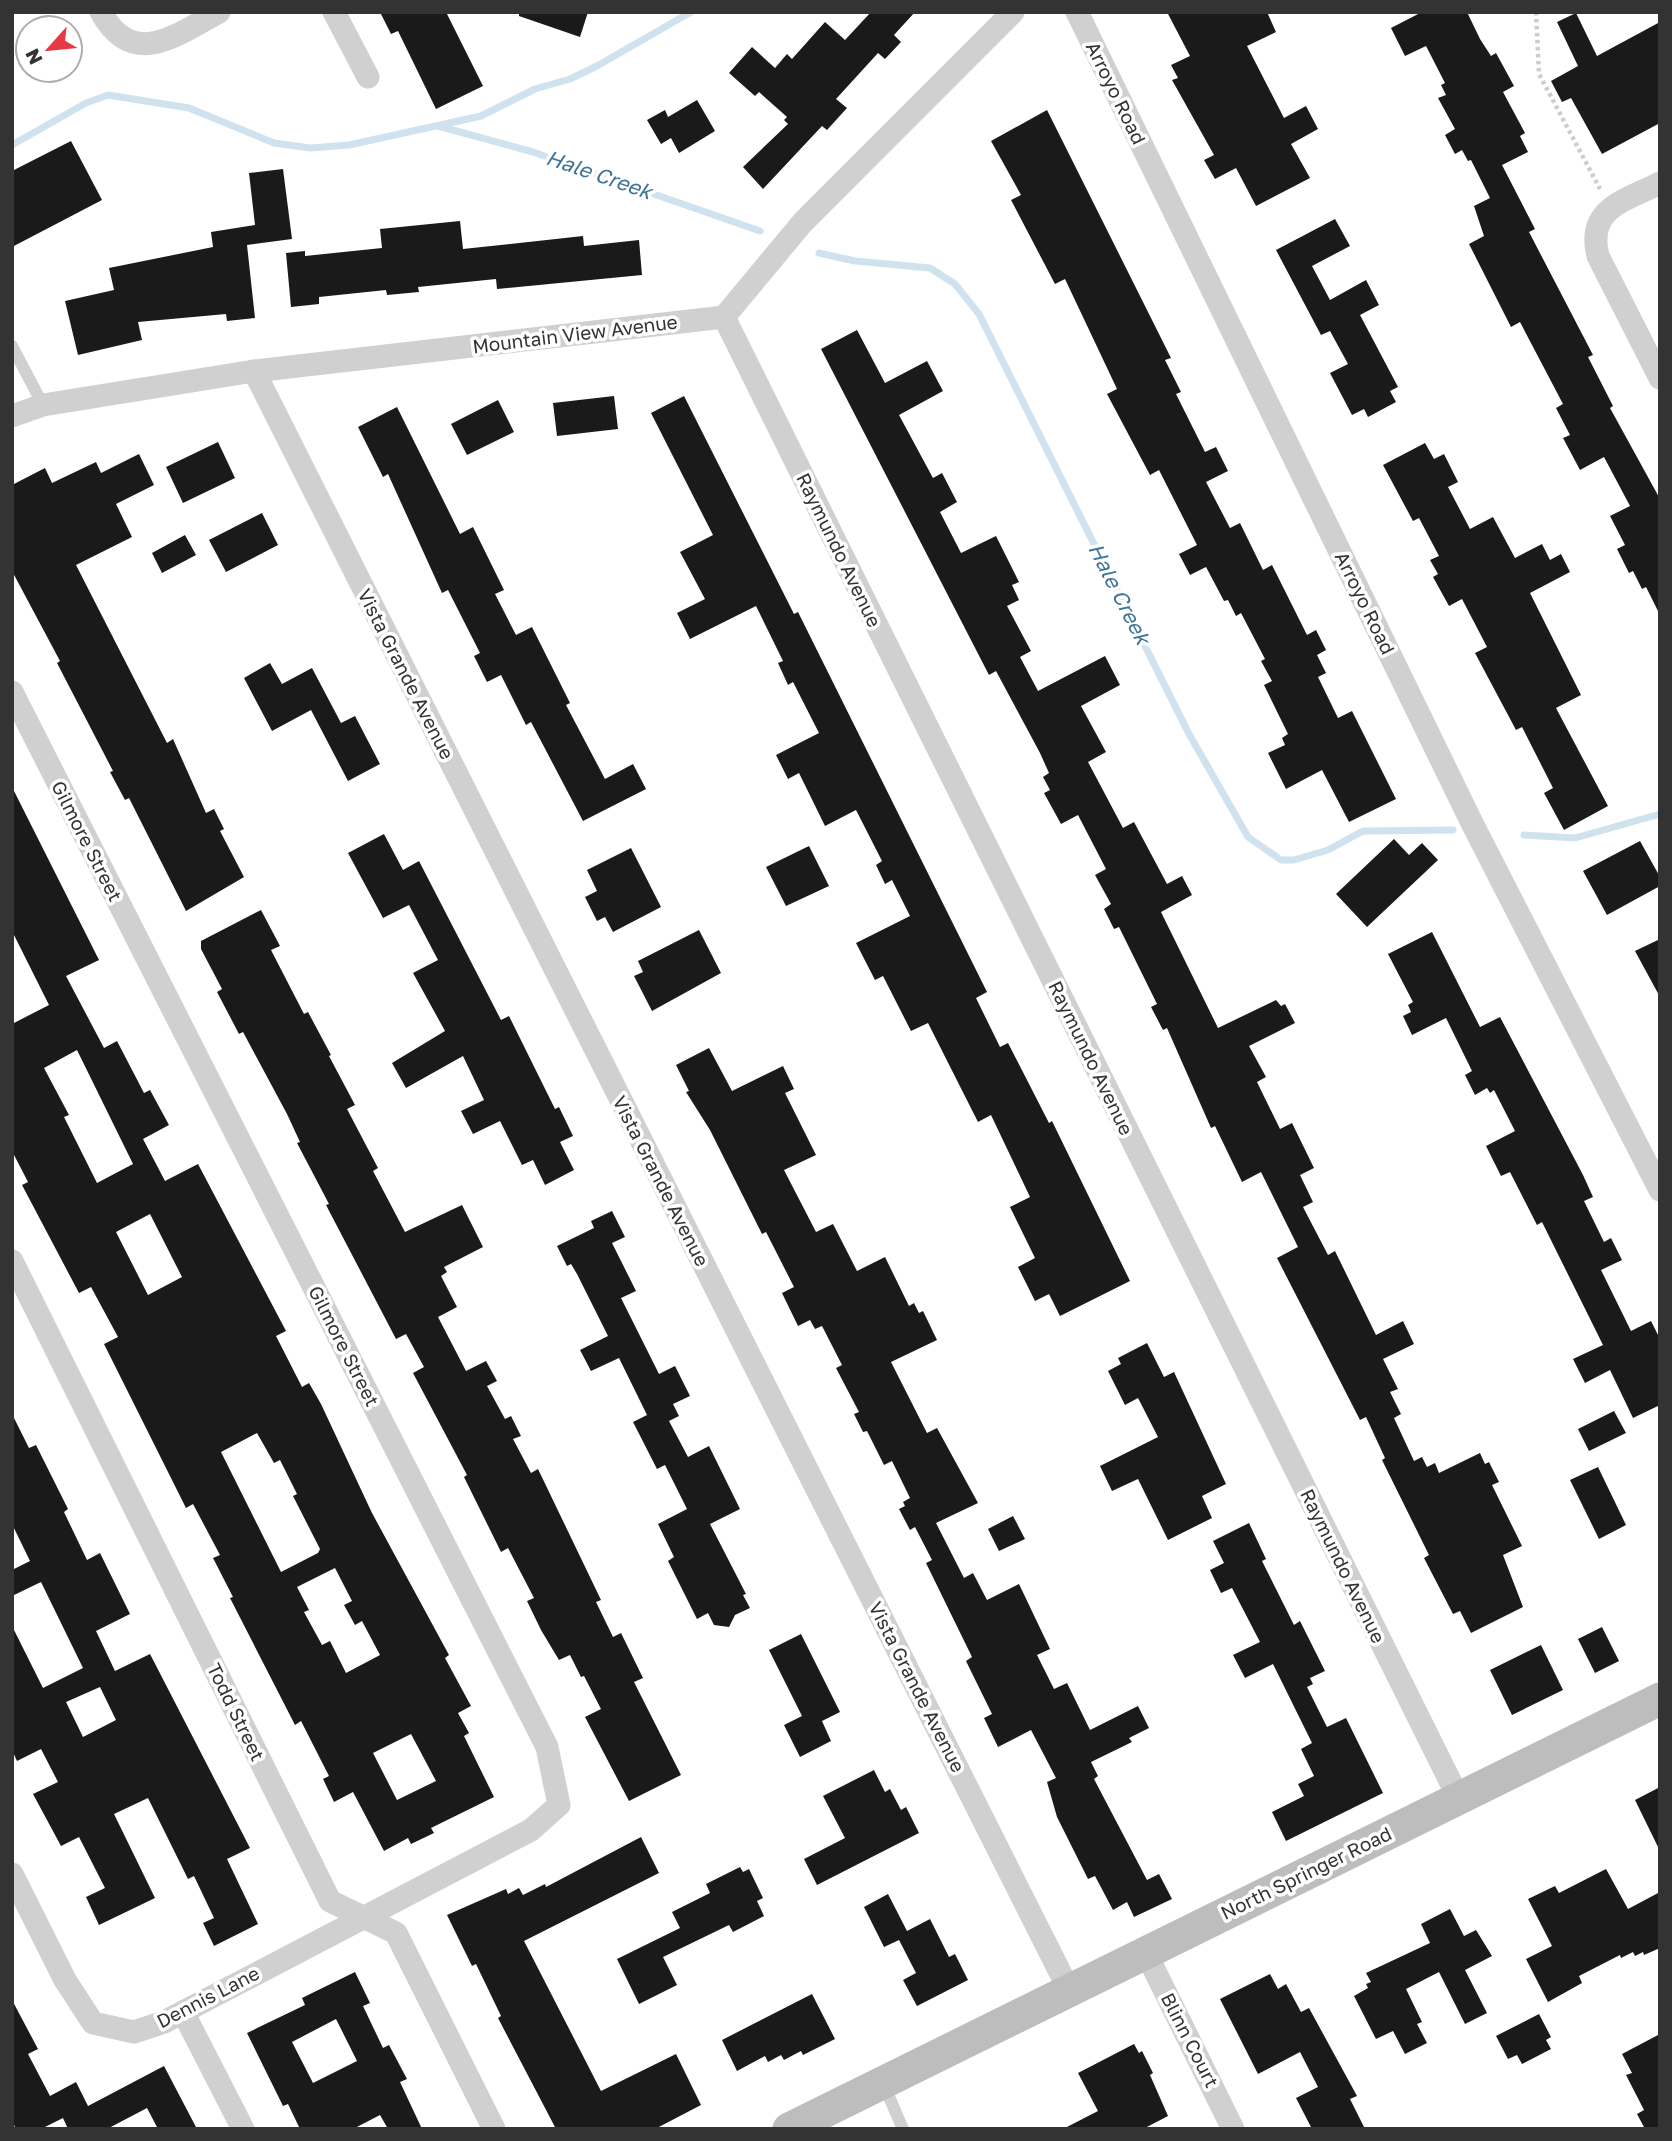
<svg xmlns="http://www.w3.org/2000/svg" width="1672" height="2141" font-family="'Golos Text',sans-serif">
	<rect width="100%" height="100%" fill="#fff"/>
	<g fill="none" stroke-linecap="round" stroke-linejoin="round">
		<g stroke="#cfe2ee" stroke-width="7">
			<polyline points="438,126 533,152 760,231"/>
			<polyline points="12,145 86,103 108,95 189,108 274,143 310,148 349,145 481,116 535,89 570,79 597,66 691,12"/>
			<polyline points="819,253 855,261 930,268 955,284 979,314 1189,734 1248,837 1281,860 1294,860 1328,850 1363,831 1453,830"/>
			<polyline points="1524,835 1575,838 1660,814"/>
		</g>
	</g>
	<g fill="#1a1a1a" fill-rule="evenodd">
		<polygon points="380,12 446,12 483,86 436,109 398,31 391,34"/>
		<polygon points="519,12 588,12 580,37 519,16"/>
		<polygon points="871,12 915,12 894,35 901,42 885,59 878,53 836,99 847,108 827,130 822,126 763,189 743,167 788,124 784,120 787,117 759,92 755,96 729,73 752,47 775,68 787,54 792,59 825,22 845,40"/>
		<polygon points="1167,12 1267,12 1276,32 1247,46 1284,118 1306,106 1318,129 1291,144 1310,178 1256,206 1236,168 1215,179 1204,160 1214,155 1172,80 1178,78 1171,65 1190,56"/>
		<polygon points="1422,12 1467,12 1480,39 1491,56 1496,53 1514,86 1503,92 1525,133 1520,136 1528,152 1502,165 1535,229 1529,232 1593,355 1588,357 1613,406 1610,408 1660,499 1660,615 1646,587 1642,589 1633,571 1629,573 1617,549 1625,545 1610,516 1630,506 1604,457 1580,470 1563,438 1570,435 1556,408 1563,404 1520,322 1511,327 1469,244 1484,236 1474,206 1490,198 1471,160 1468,161 1462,150 1455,154 1445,135 1455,129 1438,98 1446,95 1441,85 1445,83 1426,46 1405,56 1391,28"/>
		<polygon points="1576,13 1597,56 1660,22 1660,123 1602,154 1571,98 1562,102 1551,81 1578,66 1557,22"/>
		<polygon points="697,100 715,131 679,153 671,138 661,144 647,120 665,110 668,117"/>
		<polygon points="1047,110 1171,358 1165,360 1181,392 1176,394 1205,452 1216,447 1228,471 1206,482 1230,528 1240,523 1263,570 1272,565 1307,635 1316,630 1326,650 1317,655 1326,673 1318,677 1338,718 1352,711 1396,799 1349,822 1322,770 1286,789 1268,753 1285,745 1282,738 1288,734 1264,685 1272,681 1261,661 1265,659 1241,613 1236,616 1228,600 1224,601 1206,567 1190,575 1179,554 1197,545 1159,470 1150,475 1107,394 1117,389 1065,279 1055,284 1011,200 1021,195 991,141"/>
		<polygon points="71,141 102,200 12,247 12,171"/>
		<polygon points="283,169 292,239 247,245 255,318 227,321 226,314 138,322 142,340 78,355 65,301 114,290 109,268 213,247 211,232 255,225 249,173"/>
		<polygon points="1335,219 1350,246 1312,266 1330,300 1366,280 1379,305 1360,315 1398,387 1390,391 1396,402 1368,417 1364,409 1352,415 1330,373 1348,364 1330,331 1321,335 1276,250"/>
		<polygon points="460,221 463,249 583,236 584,246 639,240 642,275 497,289 496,279 418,287 419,292 387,295 386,290 319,297 319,304 291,307 286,253 305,251 305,256 382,248 380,229"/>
		<polygon points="857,330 885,383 927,361 943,391 899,415 933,478 942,473 957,502 940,512 961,553 996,536 1019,582 1012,585 1019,600 1007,606 1031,651 1020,657 1038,691 1105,656 1120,685 1081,706 1106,752 1088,762 1123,828 1134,822 1167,884 1182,876 1192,895 1161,912 1218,1028 1276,1000 1281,1006 1285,1004 1295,1023 1249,1046 1266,1077 1257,1082 1280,1129 1292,1123 1314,1168 1300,1175 1313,1202 1303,1207 1328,1255 1335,1251 1376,1335 1403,1321 1414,1344 1383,1359 1398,1389 1390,1392 1401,1414 1394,1418 1414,1461 1422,1457 1427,1467 1435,1463 1439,1473 1480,1453 1485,1464 1489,1462 1499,1482 1492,1485 1522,1546 1503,1555 1523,1607 1471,1633 1460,1611 1453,1614 1424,1558 1429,1555 1382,1460 1385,1458 1366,1417 1360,1420 1277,1258 1298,1247 1261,1172 1242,1182 1215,1126 1211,1128 1167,1028 1163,1030 1151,1007 1157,1004 1119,927 1114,929 1104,909 1111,904 1095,875 1106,869 1078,815 1061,824 1044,793 1050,790 1043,777 1049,773 1040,753 996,671 989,675 821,349"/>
		<polygon points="614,396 618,429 557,436 553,403"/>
		<polygon points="684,396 794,614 798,612 987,992 976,998 1000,1047 1008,1043 1049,1123 1052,1121 1130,1281 1060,1316 1049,1294 1035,1301 1018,1267 1035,1258 1010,1207 1030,1197 991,1115 978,1122 928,1023 911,1031 883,976 875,980 856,943 910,916 892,880 885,884 876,865 882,861 856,810 825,826 799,773 788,779 776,755 819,733 793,682 788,685 778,663 783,661 756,606 690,639 677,613 705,599 680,552 713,535 651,413"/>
		<polygon points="498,400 514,432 467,455 451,424"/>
		<polygon points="397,407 460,534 473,527 504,590 495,594 516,635 532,627 570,703 566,705 605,779 633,764 646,789 583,821 531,722 526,725 501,675 487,682 474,656 480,653 448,590 442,593 388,474 383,477 358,427"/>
		<polygon points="218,442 235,478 183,503 166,467"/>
		<polygon points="1425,443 1434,459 1444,454 1458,482 1448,487 1470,529 1493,517 1515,558 1542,544 1550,560 1561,554 1570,572 1530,593 1581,695 1556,708 1608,806 1564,830 1544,793 1553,788 1522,727 1516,730 1475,653 1487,647 1462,599 1449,606 1433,577 1438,574 1430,560 1439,556 1419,518 1413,521 1383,465"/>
		<polygon points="139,454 154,485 116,504 132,537 76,565 167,743 173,739 206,813 214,809 224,829 220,831 244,877 186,911 129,798 125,800 110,772 113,771 57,663 60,661 12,571 12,485 45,468 52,483 96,462 101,473"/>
		<polygon points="262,513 278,545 226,572 209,540"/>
		<polygon points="185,535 196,555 162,573 152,553"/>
		<polygon points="270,663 282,684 312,668 341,723 355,716 380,764 348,781 311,710 272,731 244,678"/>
		<path d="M12 787 99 960 66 976 104 1048 117 1041 144 1093 150 1090 169 1125 143 1139 165 1181 198 1164 286 1331 276 1336 302 1387 309 1383 321 1404 372 1513 449 1655 445 1658 471 1706 458 1713 469 1733 464 1736 494 1797 431 1828 434 1833 411 1844 408 1838 384 1851 353 1792 334 1802 323 1779 329 1776 301 1721 295 1725 230 1598 233 1597 213 1558 220 1555 193 1504 186 1508 104 1344 118 1337 91 1287 79 1293 22 1185 28 1182 12 1151V1024L49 1005 12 931ZM77 1050 133 1164 97 1183 64 1117 69 1115 44 1068ZM150 1214 182 1277 148 1295 116 1232ZM257 1433 274 1463 280 1460 297 1494 293 1496 320 1549 318 1553 281 1572 221 1452ZM335 1568 352 1601 344 1605 355 1625 362 1621 380 1655 346 1673 330 1641 322 1645 304 1612 309 1610 297 1587ZM411 1734 436 1781 397 1800 373 1753Z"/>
		<polygon points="384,834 403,870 419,861 501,1020 509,1016 555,1109 559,1107 573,1136 560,1142 574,1170 545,1185 533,1160 522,1165 500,1121 473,1134 461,1111 484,1100 463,1056 406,1088 392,1063 445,1031 413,973 438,960 409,905 383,918 348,853"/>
		<polygon points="1394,839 1409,855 1422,843 1438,860 1367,927 1336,894"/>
		<polygon points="1640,841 1660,877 1660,886 1607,915 1583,871"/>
		<polygon points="809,846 829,886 786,906 766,867"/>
		<polygon points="631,848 661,907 613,932 605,917 597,921 585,897 597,891 587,870"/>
		<polygon points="261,910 280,946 271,950 304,1014 308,1012 331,1055 329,1056 355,1105 347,1109 378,1168 373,1171 405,1232 462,1205 483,1247 444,1267 447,1272 441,1276 457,1307 438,1317 466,1371 486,1361 497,1381 487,1386 505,1419 511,1416 521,1436 513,1439 531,1473 538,1469 601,1600 596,1602 613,1637 621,1633 643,1678 634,1682 681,1775 629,1801 585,1717 601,1709 584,1676 581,1677 570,1655 559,1660 541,1630 527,1601 534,1598 508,1548 501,1552 464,1477 467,1475 413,1373 424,1367 406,1334 396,1339 326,1205 329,1204 297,1143 300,1142 287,1114 243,1032 239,1034 217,992 222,989 201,949 201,941"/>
		<polygon points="699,930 721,973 652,1011 634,976 643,972 638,961"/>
		<polygon points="1432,932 1480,1027 1500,1017 1583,1175 1593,1197 1584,1201 1604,1242 1611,1238 1622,1260 1601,1270 1631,1331 1651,1321 1660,1339 1660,1405 1633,1418 1610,1370 1585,1383 1573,1359 1603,1345 1542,1222 1537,1225 1510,1172 1501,1176 1486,1146 1515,1131 1494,1090 1490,1093 1487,1088 1475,1095 1465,1075 1472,1071 1446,1018 1412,1035 1403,1016 1411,1012 1408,1005 1413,1002 1388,954"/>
		<polygon points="1660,939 1660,997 1635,951"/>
		<polygon points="709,1048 732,1091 783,1066 794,1089 785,1093 816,1155 784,1170 816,1232 833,1224 857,1271 885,1257 909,1306 914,1303 919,1313 923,1311 937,1340 891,1362 927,1433 937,1428 978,1503 936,1523 964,1578 973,1573 987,1600 1019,1584 1050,1649 1037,1655 1054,1689 1067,1683 1090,1730 1138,1706 1149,1728 1129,1738 1132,1742 1091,1762 1098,1776 1094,1779 1147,1880 1159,1874 1172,1899 1134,1917 1127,1902 1113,1910 1095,1876 1088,1879 1057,1817 1047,1782 1056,1778 1031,1730 998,1747 984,1718 992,1714 966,1661 972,1657 926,1563 932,1560 915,1527 910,1530 899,1509 905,1506 903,1502 910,1498 892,1461 884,1465 867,1431 863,1432 854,1414 859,1412 836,1368 842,1365 822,1326 815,1329 810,1320 798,1326 782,1293 794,1287 766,1232 762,1234 710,1130 686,1092 689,1091 676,1065"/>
		<polygon points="612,1211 625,1237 612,1243 636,1291 621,1298 659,1374 675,1366 690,1396 673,1404 679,1416 669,1421 688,1457 709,1446 740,1509 710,1524 746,1594 743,1595 750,1608 735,1615 729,1627 714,1625 708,1613 697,1619 668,1561 674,1557 658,1524 687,1509 665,1465 657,1469 633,1422 647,1415 619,1358 591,1371 580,1350 608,1336 577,1274 571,1264 567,1266 557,1246 594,1228 591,1221"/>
		<polygon points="1147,1343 1164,1377 1174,1372 1226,1484 1202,1496 1212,1518 1168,1540 1138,1479 1112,1491 1100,1466 1158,1437 1138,1398 1125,1405 1108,1371 1121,1364 1118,1358"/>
		<polygon points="1614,1411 1626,1433 1589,1451 1578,1429"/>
		<path d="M12 1414 29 1448 36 1445 68 1509 64 1512 87 1560 100 1553 130 1614 96 1631 115 1671 150 1654 250 1848 227 1859 258 1924 214 1946 203 1923 214 1918 194 1876 188 1879 148 1798 114 1814 155 1898 99 1925 86 1897 105 1888 79 1837 61 1846 33 1794 58 1782 41 1749 17 1761 12 1750V1626L43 1688 83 1668 41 1582 12 1596V1570L30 1561 12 1524ZM100 1687 116 1720 83 1737 66 1702Z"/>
		<polygon points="1598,1467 1626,1525 1599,1539 1570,1480"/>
		<polygon points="1013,1516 1025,1539 999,1551 988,1529"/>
		<polygon points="1249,1523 1266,1559 1262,1561 1294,1625 1300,1621 1325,1671 1310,1678 1313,1684 1307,1687 1327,1727 1346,1718 1383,1793 1286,1841 1272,1812 1304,1796 1298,1784 1314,1776 1301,1749 1312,1743 1273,1664 1245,1678 1233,1655 1260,1642 1232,1588 1221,1593 1210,1570 1224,1563 1213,1541"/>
		<polygon points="1602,1627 1619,1661 1595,1673 1578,1639"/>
		<polygon points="801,1634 840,1712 822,1721 831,1741 800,1757 784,1725 802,1716 769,1650"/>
		<polygon points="1541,1645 1563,1690 1512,1715 1490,1670"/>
		<polygon points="874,1770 885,1792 890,1789 901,1810 906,1807 919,1833 817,1885 804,1859 845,1838 823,1796"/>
		<polygon points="1660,1787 1660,1851 1635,1800"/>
		<polygon points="641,1837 659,1873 524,1941 601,2091 676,2054 701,2105 655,2129 556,2129 498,2018 501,2016 476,1964 472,1966 447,1915 506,1889 508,1894 519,1888 523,1895 545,1884 546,1887"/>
		<polygon points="740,1867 743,1872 749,1869 763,1898 757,1901 764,1916 733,1932 729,1925 663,1957 677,1985 639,2004 617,1959 680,1928 672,1912 710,1893 706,1884"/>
		<polygon points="1606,1869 1628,1909 1660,1892 1660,1948 1644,1955 1643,1952 1635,1956 1633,1952 1621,1958 1620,1955 1579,1976 1582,1983 1548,2002 1526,1959 1552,1946 1528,1899 1555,1886 1559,1893"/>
		<polygon points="888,1894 907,1931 930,1919 949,1957 955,1954 968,1980 917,2006 903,1980 916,1973 899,1940 884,1947 864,1907"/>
		<polygon points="1450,1909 1464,1936 1476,1930 1492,1956 1465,1970 1487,2013 1465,2024 1439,1972 1406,1989 1422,2022 1417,2024 1427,2043 1405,2054 1393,2031 1376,2039 1354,1996 1368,1988 1366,1984 1371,1982 1366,1973 1430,1943 1421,1924"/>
		<path d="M355 1972 370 2003 363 2006 383 2048 389 2045 407 2079 400 2082 422 2129H388L380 2115 353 2129H300L288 2104 283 2106 247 2033 305 2005 302 1998ZM336 2019 357 2061 313 2083 292 2042Z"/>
		<polygon points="1270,1974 1278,1989 1286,1984 1301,2012 1309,2008 1357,2096 1350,2099 1365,2129 1312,2129 1296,2098 1318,2087 1300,2052 1258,2074 1220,1999"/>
		<polygon points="812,1994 835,2039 803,2055 801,2051 784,2060 781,2055 768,2062 765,2056 737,2071 722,2040"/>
		<polygon points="12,2000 38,2049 28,2054 50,2096 76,2082 88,2106 164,2066 197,2129 158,2129 147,2108 107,2129 68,2129 63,2118 41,2129 16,2129 12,2121"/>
		<polygon points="1539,2014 1551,2037 1546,2040 1551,2049 1522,2064 1517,2055 1508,2059 1496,2036"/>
		<polygon points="1660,2034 1660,2129 1645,2129 1637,2114 1644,2110 1626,2075 1632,2073 1622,2054"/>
		<polygon points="1134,2044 1139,2053 1142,2051 1153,2073 1150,2075 1168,2116 1143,2129 1063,2129 1098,2111 1078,2073"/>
	</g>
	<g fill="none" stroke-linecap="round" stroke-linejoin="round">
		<polyline stroke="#cdcdcd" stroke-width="4.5" stroke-dasharray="3.5 3.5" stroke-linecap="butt" points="1536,12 1539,74 1600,189"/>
		<g stroke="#d0d0d0" stroke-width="12">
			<polyline points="12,346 43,405"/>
			<polyline points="883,2083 903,2129"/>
		</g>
		<g stroke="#d0d0d0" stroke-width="23">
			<path d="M101 12C133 70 176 35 219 12"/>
			<polyline points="334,12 368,77"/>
			<polyline points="1077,12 1472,823 1660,1190"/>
			<path d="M1660 183C1625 201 1586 208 1598 256L1660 378"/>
			<polyline points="724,317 1459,1799"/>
			<polyline points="254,371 1069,1990"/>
			<polyline points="12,416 43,405 254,371 724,317 803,222 1013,12"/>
			<polyline points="12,692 547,1747 559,1805 531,1830 164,2022 134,2032 93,2023 65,1980 12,1874"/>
			<polyline points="12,1261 328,1897 330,1901 396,1933 494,2129"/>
			<polyline points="1145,1951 1233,2129"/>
			<polyline points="183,2012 243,2129"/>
		</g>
		<polyline stroke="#bdbdbd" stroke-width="33" points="789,2129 1660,1699"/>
	</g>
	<g text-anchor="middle" stroke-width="7" stroke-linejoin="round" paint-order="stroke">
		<g font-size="19" fill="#333" stroke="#fff">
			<text transform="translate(1116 93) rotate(64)" y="7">Arroyo Road</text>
			<text transform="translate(575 334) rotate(-7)" y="7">Mountain View Avenue</text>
			<text transform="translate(839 550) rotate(64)" y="7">Raymundo Avenue</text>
			<text transform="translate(1365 603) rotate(64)" y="7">Arroyo Road</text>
			<text transform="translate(406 674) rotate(63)" y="7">Vista Grande Avenue</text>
			<text transform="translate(87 841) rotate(63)" y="7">Gilmore Street</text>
			<text transform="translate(1091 1058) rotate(64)" y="7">Raymundo Avenue</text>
			<text transform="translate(661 1181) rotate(63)" y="7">Vista Grande Avenue</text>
			<text transform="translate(344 1346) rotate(63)" y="7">Gilmore Street</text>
			<text transform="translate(1343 1566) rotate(64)" y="7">Raymundo Avenue</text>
			<text transform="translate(917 1687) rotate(63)" y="7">Vista Grande Avenue</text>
			<text transform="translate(236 1712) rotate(64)" y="7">Todd Street</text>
			<text transform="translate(1306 1873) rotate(-26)" y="7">North Springer Road</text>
			<text transform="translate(208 1997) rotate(-27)" y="7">Dennis Lane</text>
			<text transform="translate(1190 2040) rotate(63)" y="7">Blinn Court</text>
		</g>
		<g font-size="21" font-style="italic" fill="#3f7597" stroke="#fff">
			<text transform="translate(599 175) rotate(19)" y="7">Hale Creek</text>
			<text transform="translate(1119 594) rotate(63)" y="7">Hale Creek</text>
		</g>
	</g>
	<rect width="1672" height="2141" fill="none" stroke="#333333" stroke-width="28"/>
	<g transform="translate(49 49) rotate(243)"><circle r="33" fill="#ffffff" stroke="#adadad" stroke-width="2"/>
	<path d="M0-5L12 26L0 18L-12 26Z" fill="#e63946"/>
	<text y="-10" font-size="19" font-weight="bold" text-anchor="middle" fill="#333333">N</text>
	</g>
</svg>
